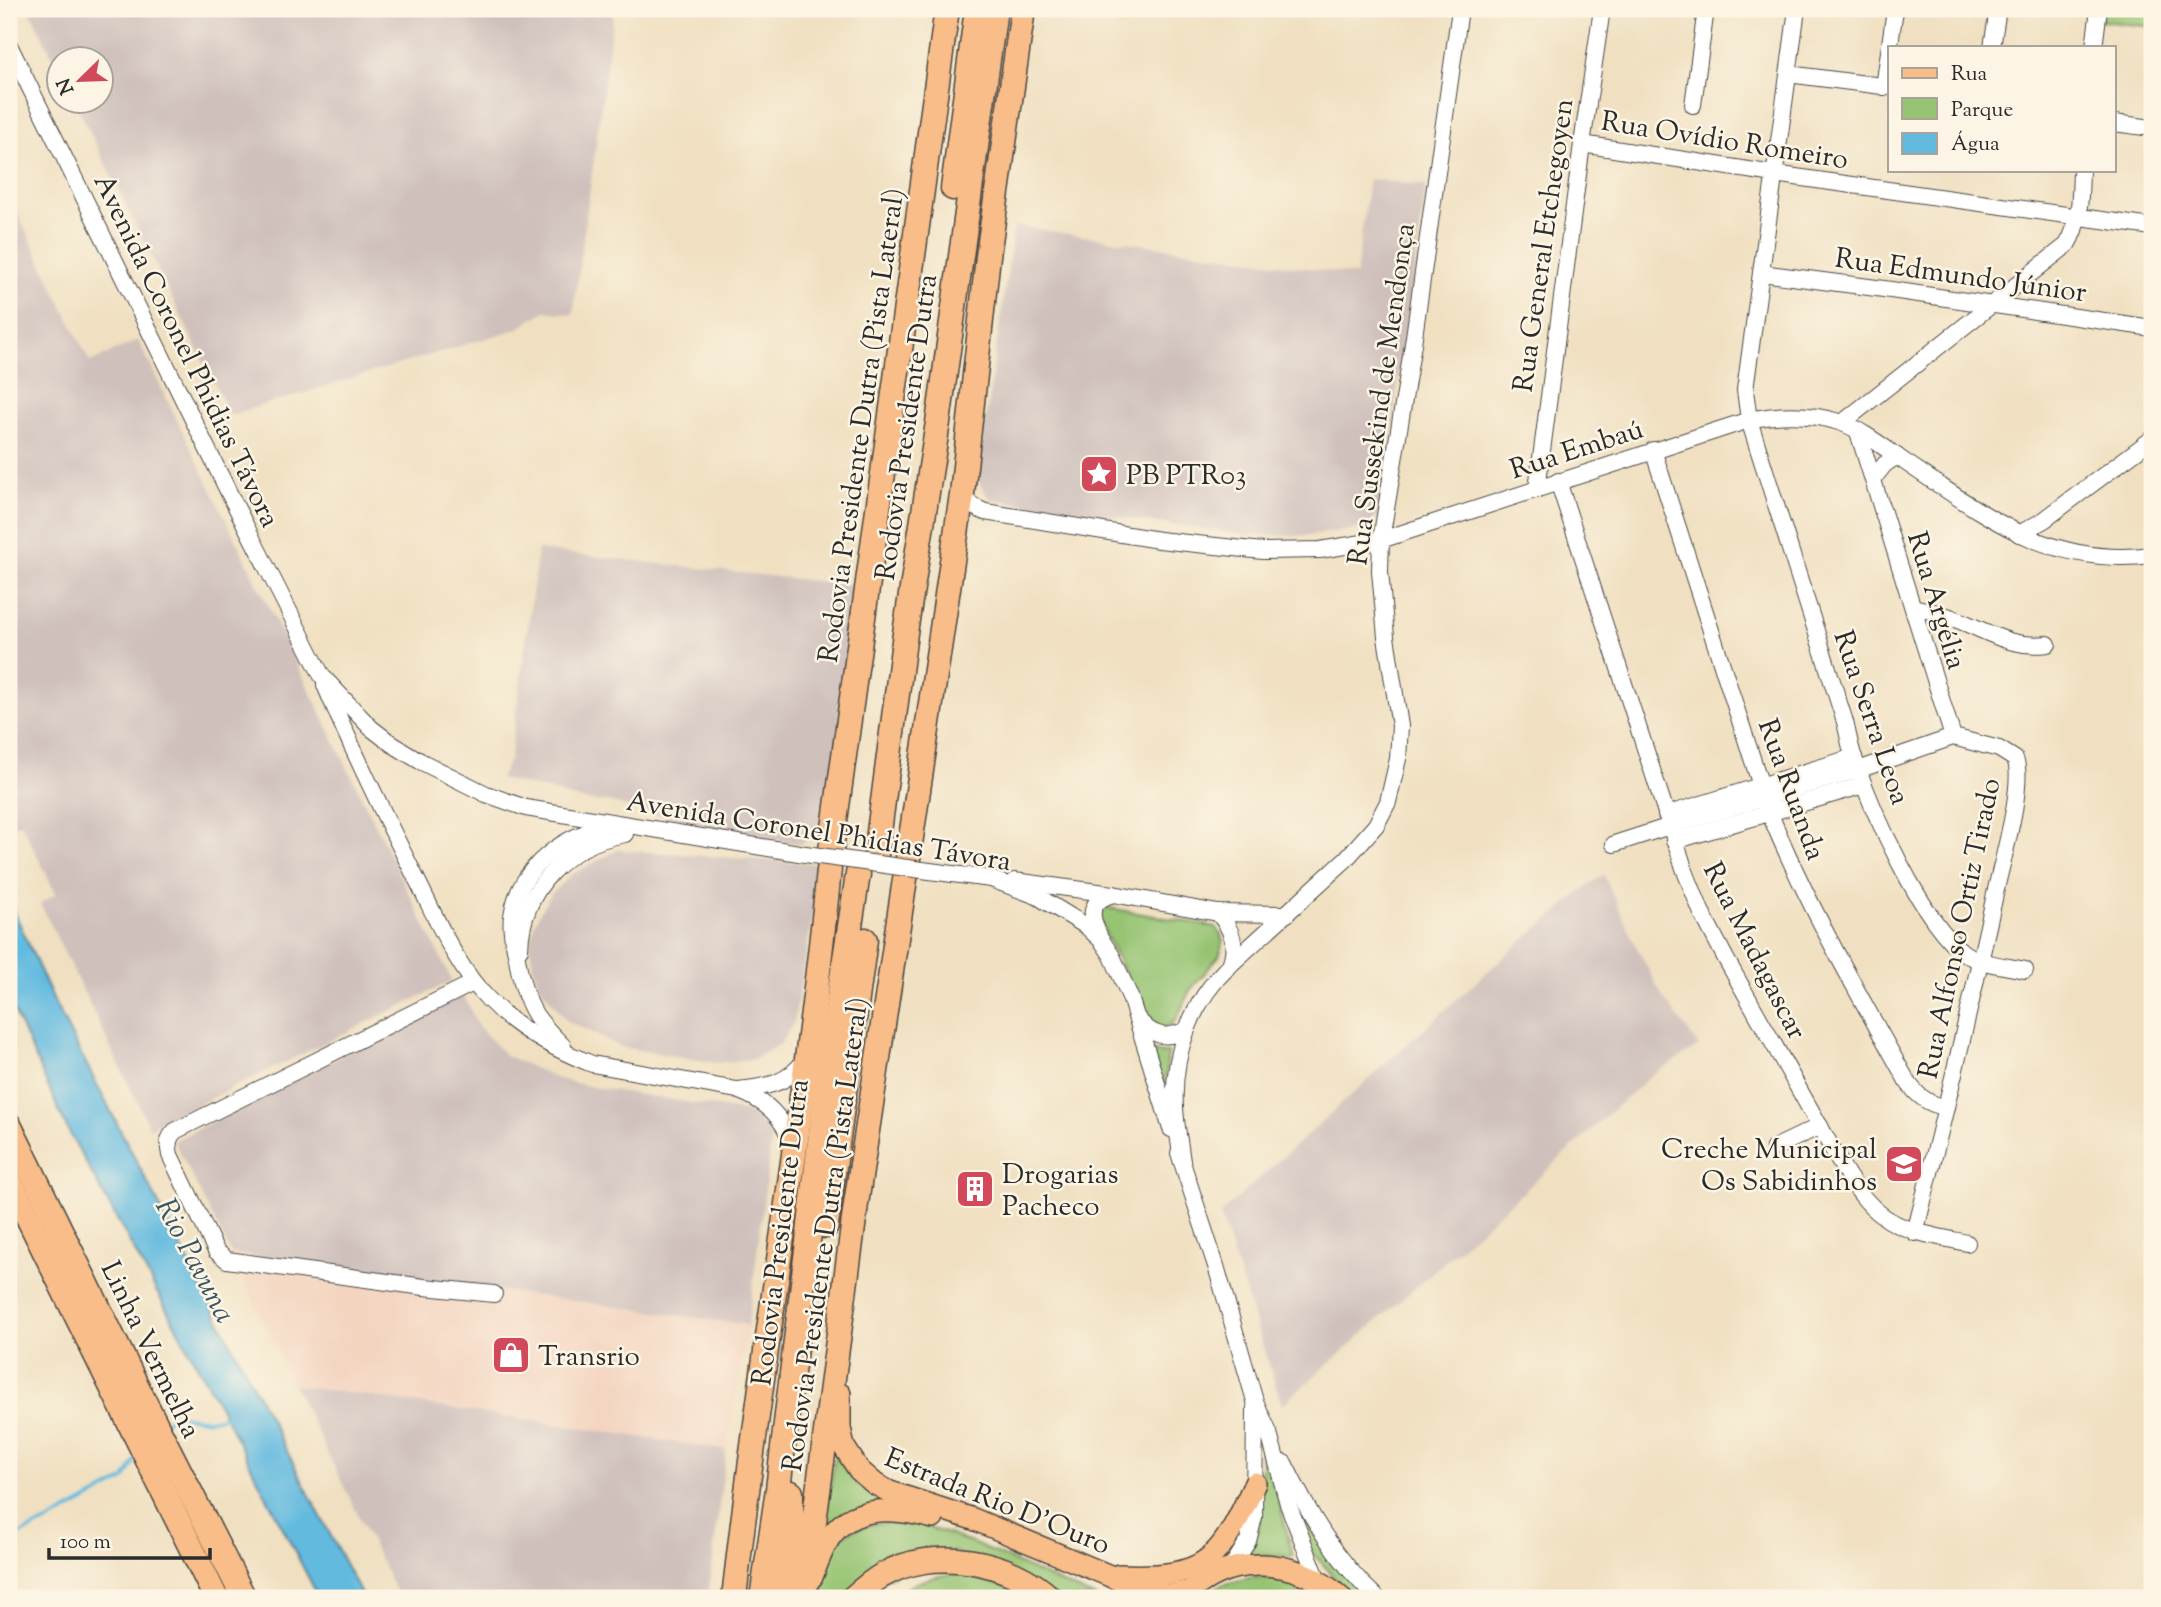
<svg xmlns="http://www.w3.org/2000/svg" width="2161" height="1607" font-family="'Sorts Mill Goudy',serif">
	<rect width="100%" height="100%" fill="#fcf5e5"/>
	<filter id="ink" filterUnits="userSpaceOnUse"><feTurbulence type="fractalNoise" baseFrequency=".0143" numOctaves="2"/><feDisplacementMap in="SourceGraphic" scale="14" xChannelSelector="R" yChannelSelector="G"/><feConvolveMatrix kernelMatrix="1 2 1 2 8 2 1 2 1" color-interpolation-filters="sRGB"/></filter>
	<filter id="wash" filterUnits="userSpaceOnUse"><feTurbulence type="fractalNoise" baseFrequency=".00686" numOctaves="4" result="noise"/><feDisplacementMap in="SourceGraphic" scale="28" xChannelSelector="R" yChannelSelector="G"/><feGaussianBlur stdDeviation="1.57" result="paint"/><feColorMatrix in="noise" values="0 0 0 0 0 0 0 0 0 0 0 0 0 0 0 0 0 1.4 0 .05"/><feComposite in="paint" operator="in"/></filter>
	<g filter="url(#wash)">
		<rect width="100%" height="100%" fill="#f0e0c1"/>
		<polygon fill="#f3d4bf" points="231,1253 748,1325 726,1450 294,1385"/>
		<g fill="#cfc0bb">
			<polygon points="29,9 614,9 573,315 545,311 517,329 230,415 75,102 102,102 102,60 60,60 59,70"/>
			<polygon points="1369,179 1426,186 1381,502 1378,514 1370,523 1358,529 1304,536 1246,535 995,500 989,498 977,480 1014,226 1356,275"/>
			<polygon points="9,196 90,362 138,340 452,981 150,1128 40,903 56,894 21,823 14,826 9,815"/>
			<polygon points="538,550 860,586 826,828 801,844 730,834 608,802 586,801 532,786 500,779 510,759"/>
			<polygon points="618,850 822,864 794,1022 780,1044 754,1059 716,1063 621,1047 567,1021 539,985 533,967 530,946 534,925 541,910 551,894 572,874"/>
			<polygon points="1604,875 1636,946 1663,997 1699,1046 1649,1077 1521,1194 1282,1405 1220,1214 1508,953 1598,878"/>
			<polygon points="463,994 478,1026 505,1055 558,1079 592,1087 748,1112 772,1133 748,1325 231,1253 174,1141"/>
			<polygon points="294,1385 726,1450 708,1598 399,1598"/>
		</g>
		<g fill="#97c473" stroke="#61784f" stroke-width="2">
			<polygon points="2103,9 2152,9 2152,27 2101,21"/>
			<polygon points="1103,907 1216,927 1221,935 1223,943 1219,956 1190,990 1176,1020 1166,1028 1150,1029 1096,913"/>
			<polygon points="1151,1050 1161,1053 1168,1053 1164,1092"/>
			<polygon points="1263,1440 1293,1556 1248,1555 1259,1530"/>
			<path d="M835 1453C853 1485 860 1488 893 1503L824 1531Z"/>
			<polygon points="1296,1502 1320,1542 1366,1598 1353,1598 1309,1549"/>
			<path d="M888 1523C897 1523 907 1522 915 1524 979 1540 1036 1575 1097 1598H1060L952 1551 841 1598H815C823 1552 837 1524 888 1523Z"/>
			<path d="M960 1573C984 1575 1004 1586 1025 1598H891C912 1582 933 1576 960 1573Z"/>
			<polygon points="1253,1577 1286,1581 1319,1598 1199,1598 1221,1585"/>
		</g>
		<polygon fill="#62badf" stroke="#467285" stroke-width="2" points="9,900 55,1004 363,1598 319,1598 225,1416 67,1128 9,1000"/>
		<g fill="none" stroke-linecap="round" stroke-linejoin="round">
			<g stroke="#62badf" stroke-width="3.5">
				<polyline points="164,1422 176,1415 209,1420 227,1416"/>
				<polyline points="9,1539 49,1521 125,1479 137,1457"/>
			</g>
		</g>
	</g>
	<g filter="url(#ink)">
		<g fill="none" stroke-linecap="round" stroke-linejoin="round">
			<defs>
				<g id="minor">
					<path d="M1797 9 1745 390 1749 420 1845 722C1848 734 1850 747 1854 758 1871 808 1922 923 1964 953 1980 964 2006 966 2025 970"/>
					<polyline points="9,45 231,497 322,676 371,728 392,744 420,761 486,794 526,808 805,854"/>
					<polyline points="1992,47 1998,9"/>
					<polyline points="2094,47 2099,9"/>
					<polyline points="1788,74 1890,87"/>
					<polyline points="1884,87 1895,9"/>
					<polyline points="1693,105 1706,9"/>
					<polyline points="2114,123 2152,128"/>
					<polyline points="1582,144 1774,174 2152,227"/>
					<polyline points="1761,273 1884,289 2152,328"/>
					<path d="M1842 423 2067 245C2081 222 2080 196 2081 170"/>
					<polyline points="1858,432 1953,737"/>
					<path d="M1653 450 1770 814C1808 906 1858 993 1907 1081 1918 1097 1927 1103 1946 1108"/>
					<polyline points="1873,479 1885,464 1897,456"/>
					<path d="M1558 481 1685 871 1701 911 1726 959 1842 1166C1879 1228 1900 1229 1967 1243"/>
					<polyline points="1537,489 1582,144 1602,9"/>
					<path d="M962 494 972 506 985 512 1159 540 1263 551 1320 550 1381 540 1749 420C1778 414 1810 413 1839 422 1863 430 1887 450 1908 464 1987 517 2051 568 2152 555"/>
					<polyline points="2019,534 2044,520 2152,439"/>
					<path d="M1913 607C1927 610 1941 613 1955 619 1988 631 2011 649 2048 644"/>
					<path d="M325 685C353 752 385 817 418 882 438 922 457 968 489 1000 517 1029 554 1049 592 1064L737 1090C766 1101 783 1116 793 1146"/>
					<polyline points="1666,815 1854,757"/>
					<polyline points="1674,841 1864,785"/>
					<path d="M1614 844 1670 826 1858 770 1953 737 1999 749 2015 759C2025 782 2003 858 1997 885 1972 1001 1944 1117 1915 1233"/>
					<polyline points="922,870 991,879 1037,896 1086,926 1102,941 1112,956 1130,997 1171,1129"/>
					<polyline points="1014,881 1113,894 1218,913 1287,914"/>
					<path d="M1218 913C1232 929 1238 945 1230 965"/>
					<path d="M1099 935C1089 914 1089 901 1113 894"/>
					<path d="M520 949C522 888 567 844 625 834"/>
					<path d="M473 983 175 1131C167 1139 168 1145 170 1155L216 1251 227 1260 424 1287 494 1294"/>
					<path d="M1138 1019C1152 1036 1166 1040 1186 1030"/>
					<path d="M563 1046C553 1036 543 1026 535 1014 525 997 520 978 517 958 514 944 510 930 512 916 519 866 566 833 613 826"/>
					<path d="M738 1090C767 1087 789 1084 806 1058"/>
					<polyline points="1774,1148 1820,1126 1822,1131"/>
					<polyline points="1179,1153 1216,1266 1255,1401 1269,1433 1288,1504 1318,1580"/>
					<path d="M1182 1162C1180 1144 1176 1126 1175 1108 1172 1054 1191 1002 1230 965L1346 859 1376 825 1388 802 1398 759 1400 726 1386 637 1380 571 1381 540 1413 344 1460 9"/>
					<path d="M1284 1463C1308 1512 1336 1561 1377 1598"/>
					<polyline points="1231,1568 1248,1541 1254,1517 1255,1407"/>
				</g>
				<g id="major">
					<polyline points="840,1394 840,1428 844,1447 859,1470 875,1484 890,1492 973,1519 1151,1593 1168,1595 1190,1591"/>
					<path d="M1119 1575C1208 1579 1220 1560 1255 1483"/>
					<path d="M812 1577C817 1564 822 1549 830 1537 854 1503 898 1508 933 1518"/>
					<path d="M1183 1598C1227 1552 1296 1556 1341 1598"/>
				</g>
				<g id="highway">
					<polyline points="953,188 977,9"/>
					<polyline points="831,850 947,9"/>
					<polyline points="876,855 905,633 939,416 995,9"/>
					<polyline points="908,858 962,494 988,256 1023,9"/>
					<polyline points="9,1125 146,1405 244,1598"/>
					<polyline points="9,1179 216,1598"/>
					<polyline points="826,1226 865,940"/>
					<path d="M734 1598C761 1355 805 1114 829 870"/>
					<polyline points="762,1598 778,1489 832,1043 858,874"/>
					<polyline points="783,1598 791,1533 791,1493"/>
					<polyline points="804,1598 856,1204 905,879"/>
					<path d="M853 1598C862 1590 872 1581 883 1575 933 1546 1009 1560 1050 1598"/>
				</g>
			</defs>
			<use href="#minor" stroke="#494642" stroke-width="18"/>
			<use href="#major" stroke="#494642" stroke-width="24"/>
			<use href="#highway" stroke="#494642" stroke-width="27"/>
			<use href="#minor" stroke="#fff" stroke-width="16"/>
			<use href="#major" stroke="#f8bd88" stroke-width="21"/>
			<use href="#highway" stroke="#f8bd88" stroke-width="24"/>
			<defs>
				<polyline id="minor-bridge" points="805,854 922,870"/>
			</defs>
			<use href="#minor-bridge" stroke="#494642" stroke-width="18" stroke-linecap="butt"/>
			<use href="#minor-bridge" stroke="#fff" stroke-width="16"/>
		</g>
	</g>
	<defs>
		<symbol id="sight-square" viewBox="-11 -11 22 22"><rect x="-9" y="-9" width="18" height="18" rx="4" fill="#d1495b" stroke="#fcf5e5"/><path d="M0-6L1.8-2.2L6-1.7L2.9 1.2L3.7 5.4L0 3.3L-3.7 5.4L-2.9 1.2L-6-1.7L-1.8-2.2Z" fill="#fff"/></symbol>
		<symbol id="school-square" viewBox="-11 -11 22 22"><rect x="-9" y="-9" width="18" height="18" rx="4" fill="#d1495b" stroke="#fcf5e5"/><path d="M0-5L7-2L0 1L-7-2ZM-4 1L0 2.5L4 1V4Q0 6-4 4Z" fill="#fff"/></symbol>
		<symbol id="building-square" viewBox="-11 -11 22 22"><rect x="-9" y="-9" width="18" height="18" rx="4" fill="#d1495b" stroke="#fcf5e5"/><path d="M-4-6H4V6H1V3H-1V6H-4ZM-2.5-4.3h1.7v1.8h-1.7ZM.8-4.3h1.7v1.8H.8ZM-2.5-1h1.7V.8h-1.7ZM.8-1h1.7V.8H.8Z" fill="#fff"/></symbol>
		<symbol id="shop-square" viewBox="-11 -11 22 22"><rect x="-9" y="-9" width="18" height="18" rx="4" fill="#d1495b" stroke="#fcf5e5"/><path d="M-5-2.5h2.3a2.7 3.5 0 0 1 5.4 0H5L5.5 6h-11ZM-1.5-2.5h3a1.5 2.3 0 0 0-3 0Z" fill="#fff"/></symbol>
	</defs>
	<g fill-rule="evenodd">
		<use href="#sight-square" x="1077" y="452" width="44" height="44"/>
		<use href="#school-square" x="1882" y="1142" width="44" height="44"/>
		<use href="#building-square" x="953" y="1167" width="44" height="44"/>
		<use href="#shop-square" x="489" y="1333" width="44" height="44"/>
	</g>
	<g text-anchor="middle" stroke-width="5" stroke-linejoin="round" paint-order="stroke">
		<g font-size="28" fill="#2b2b2b" stroke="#fcf5e5">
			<text transform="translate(1725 139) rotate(9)" y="10">Rua Ovídio Romeiro</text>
			<text transform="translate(1542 245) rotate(-82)" y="10">Rua General Etchegoyen</text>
			<text transform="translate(1961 274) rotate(8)" y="10">Rua Edmundo Júnior</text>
			<text transform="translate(188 350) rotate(64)" y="10">Avenida Coronel Phidias Távora</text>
			<text transform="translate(1380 394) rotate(-82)" y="10">Rua Sussekind de Mendonça</text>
			<text transform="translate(860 425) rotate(-82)" y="10">Rodovia Presidente Dutra (Pista Lateral)</text>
			<text transform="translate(905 427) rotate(-82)" y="10">Rodovia Presidente Dutra</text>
			<text transform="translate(1576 448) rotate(-18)" y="10">Rua Embaú</text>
			<text transform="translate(1938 600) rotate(73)" y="10">Rua Argélia</text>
			<text transform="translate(1873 717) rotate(71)" y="10">Rua Serra Leoa</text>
			<text transform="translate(1793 789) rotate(70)" y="10">Rua Ruanda</text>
			<text transform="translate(819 830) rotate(9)" y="10">Avenida Coronel Phidias Távora</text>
			<text transform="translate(1958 928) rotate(-78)" y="10">Rua Alfonso Ortiz Tirado</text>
			<text transform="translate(1756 950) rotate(63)" y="10">Rua Madagascar</text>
			<text transform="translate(779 1232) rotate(-83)" y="10">Rodovia Presidente Dutra</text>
			<text transform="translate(824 1234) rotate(-82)" y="10">Rodovia Presidente Dutra (Pista Lateral)</text>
			<text transform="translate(152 1349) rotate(64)" y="10">Linha Vermelha</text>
			<text transform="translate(998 1500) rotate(22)" y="10">Estrada Rio D'Ouro</text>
		</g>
		<g font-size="28" fill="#2b2b2b" stroke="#fcf5e5" text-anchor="start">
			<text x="1126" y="484">PB PTR03</text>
			<text x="1877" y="1158" text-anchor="end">Creche Municipal<tspan x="1877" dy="32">Os Sabidinhos</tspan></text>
			<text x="1002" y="1183">Drogarias<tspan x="1002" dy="32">Pacheco</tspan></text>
			<text x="538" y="1365">Transrio</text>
		</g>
		<g font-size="30" font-style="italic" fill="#3c5661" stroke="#fcf5e5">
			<text transform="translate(196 1260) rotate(62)" y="10">Rio Pavuna</text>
		</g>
	</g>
	<rect width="2161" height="1607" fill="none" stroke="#fcf5e5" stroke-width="35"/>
	<rect x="1888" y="46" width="228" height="126" fill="#fcf5e5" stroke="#a8a49b" stroke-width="2"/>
	<rect x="1902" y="68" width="35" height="10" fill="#f8bd88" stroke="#a8a49b" stroke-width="2"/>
	<text x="1951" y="80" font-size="21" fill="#2b2b2b">Rua</text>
	<rect x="1902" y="98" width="35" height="21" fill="#97c473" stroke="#a8a49b" stroke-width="2"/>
	<text x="1951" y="116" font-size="21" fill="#2b2b2b">Parque</text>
	<rect x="1902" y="133" width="35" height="21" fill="#62badf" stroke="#a8a49b" stroke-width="2"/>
	<text x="1951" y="150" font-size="21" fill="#2b2b2b">Água</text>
	<g transform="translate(80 80) rotate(247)"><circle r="33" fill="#fcf5e5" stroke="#a8a49b" stroke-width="2"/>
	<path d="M0-5L12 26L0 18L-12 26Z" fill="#d1495b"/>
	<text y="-10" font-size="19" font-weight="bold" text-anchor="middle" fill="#2b2b2b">N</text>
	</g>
	<path d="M49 1548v10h161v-10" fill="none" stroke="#2b2b2b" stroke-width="3.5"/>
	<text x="60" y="1548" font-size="21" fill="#2b2b2b" stroke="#fcf5e5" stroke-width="5" paint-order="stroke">100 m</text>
</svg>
